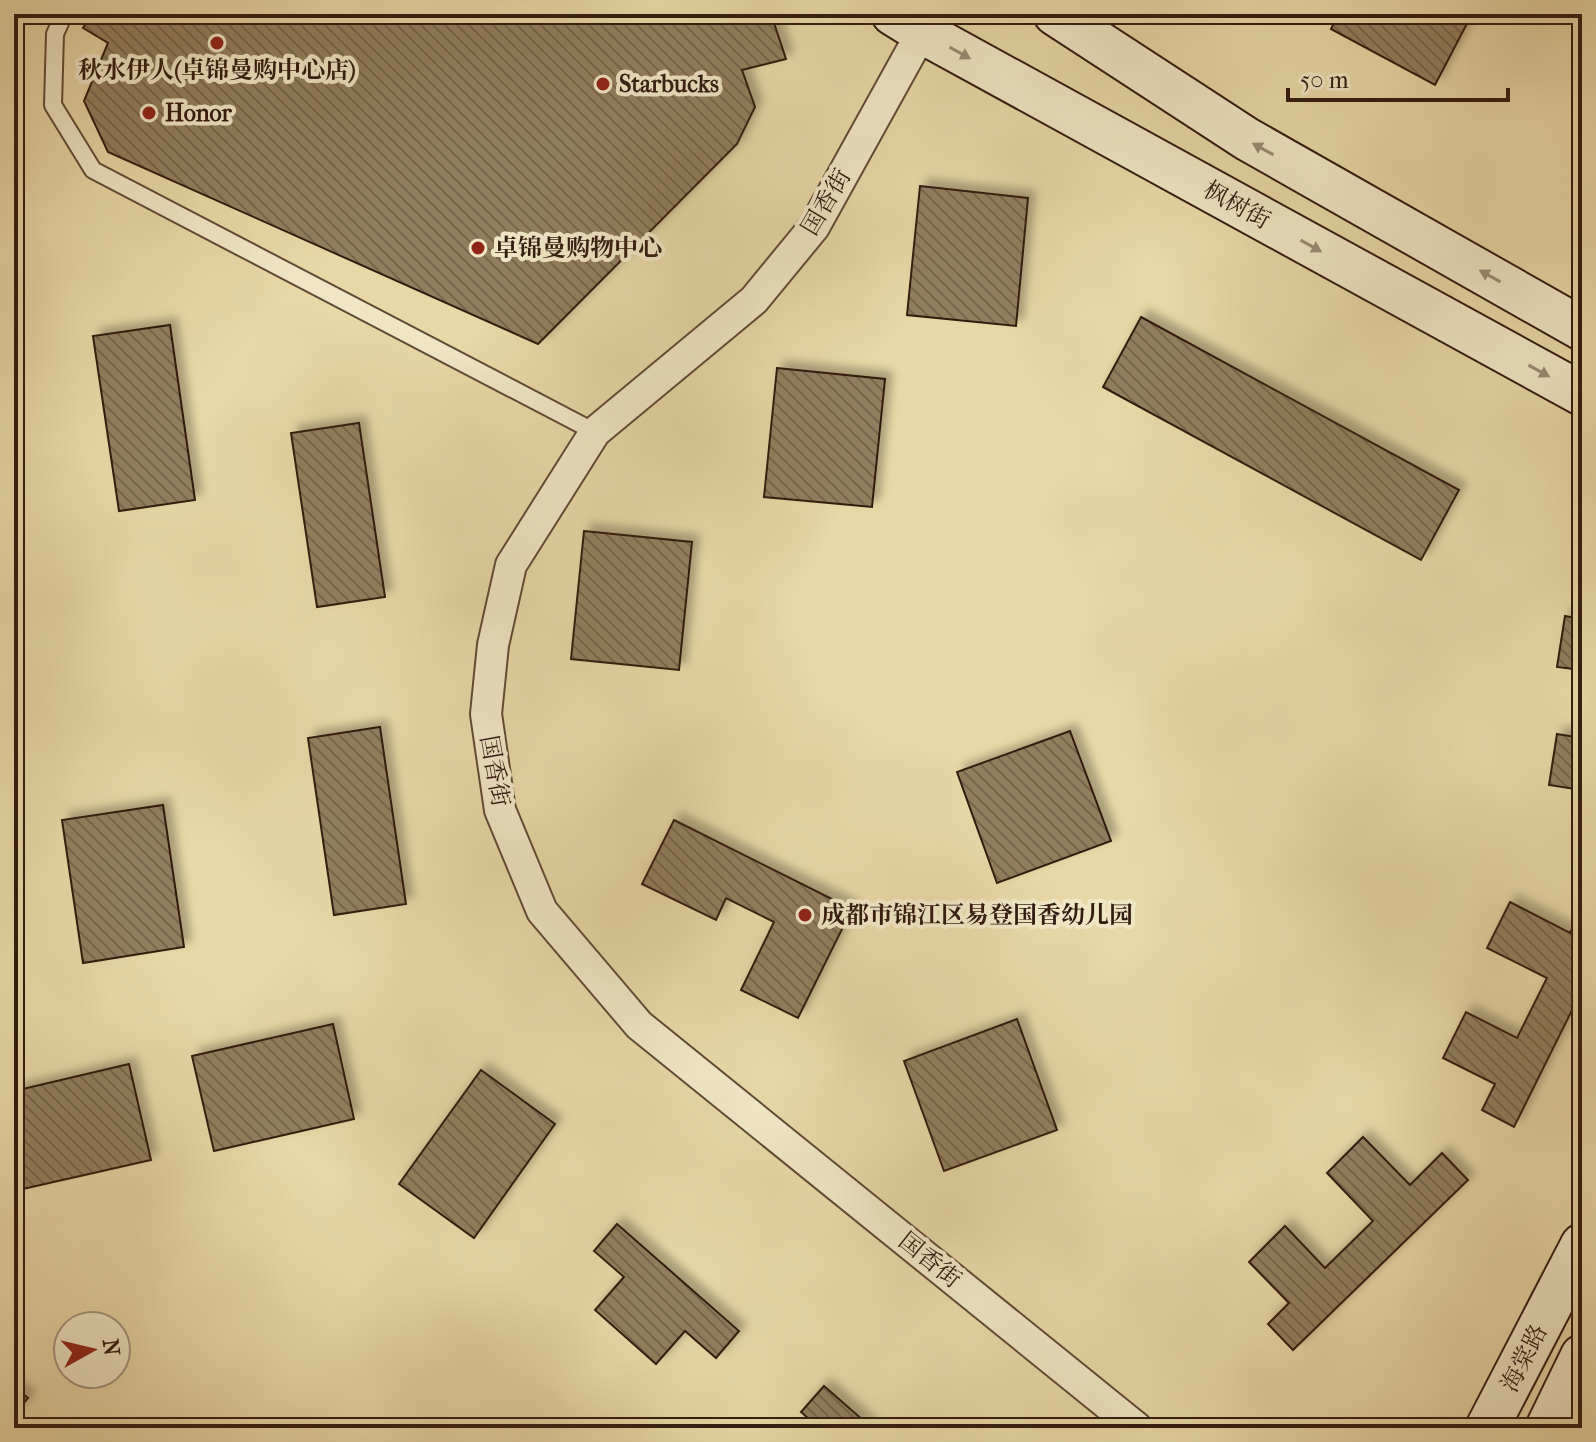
<svg xmlns="http://www.w3.org/2000/svg" width="1596" height="1442" font-family="'IM FELL French Canon','Noto Serif SC',serif">
	<defs>
		<pattern id="building-back-hatch" width="6" height="6" patternUnits="userSpaceOnUse" patternTransform="scale(2)"><rect width="6" height="6" fill="#917e5f"/><path d="M-1 5l2 2M0 0l6 6M5-1l2 2" fill="none" stroke="#77664d"/></pattern>
		<filter id="shadow"><feDropShadow dx="7" dy="-7" stdDeviation="4" flood-color="#0004"/></filter>
	</defs>
	<rect width="100%" height="100%" fill="#e8d8a7"/>
	<filter id="stains"><feTurbulence type="fractalNoise" baseFrequency=".0025" numOctaves="4"/><feColorMatrix values="0 0 0 0 .2 0 0 0 0 .09 0 0 0 0 .02 0 0 0 .5 -.17"/></filter>
	<radialGradient id="worn" r=".72"><stop offset=".6" stop-color="#630" stop-opacity="0"/><stop offset="1" stop-color="#630" stop-opacity=".3"/></radialGradient>
	<g fill="url(#building-back-hatch)" stroke="#331c11" stroke-width="2" filter="url(#shadow)">
		<polygon points="91,14 771,14 786,59 742,70 755,107 737,144 538,344 108,152 84,101 108,43 83,28"/>
		<polygon points="1338,14 1472,14 1435,85 1331,29"/>
		<polygon points="920,186 1028,198 1016,326 907,315"/>
		<polygon points="1141,317 1459,490 1421,560 1103,387"/>
		<polygon points="170,325 195,500 119,511 93,336"/>
		<polygon points="777,368 885,379 872,507 764,497"/>
		<polygon points="359,423 385,597 317,607 291,433"/>
		<polygon points="584,531 692,542 679,670 571,659"/>
		<polygon points="1565,616 1582,619 1582,670 1557,667"/>
		<polygon points="380,727 406,904 334,915 308,738"/>
		<polygon points="1070,731 1111,841 997,883 957,772"/>
		<polygon points="1557,734 1582,738 1582,790 1549,785"/>
		<polygon points="163,805 184,947 83,963 62,820"/>
		<polygon points="674,820 852,909 798,1018 741,990 774,922 726,898 716,920 642,884"/>
		<polygon points="1510,902 1570,933 1582,908 1582,990 1514,1127 1482,1110 1495,1084 1443,1058 1466,1012 1517,1038 1547,978 1487,948"/>
		<polygon points="1017,1019 1057,1130 944,1171 904,1061"/>
		<polygon points="333,1024 354,1119 214,1151 192,1056"/>
		<polygon points="129,1064 151,1160 14,1191 14,1091"/>
		<polygon points="481,1070 555,1124 474,1238 399,1184"/>
		<polygon points="1363,1137 1410,1185 1442,1153 1468,1180 1293,1350 1268,1324 1289,1303 1249,1262 1285,1226 1325,1268 1373,1221 1327,1173"/>
		<polygon points="617,1224 739,1331 716,1358 685,1331 656,1364 595,1310 624,1277 594,1251"/>
		<polygon points="824,1386 872,1428 819,1428 801,1412"/>
		<polygon points="14,1387 28,1398 14,1415"/>
	</g>
	<g fill="none" stroke-linecap="round" stroke-linejoin="round">
		<defs>
			<polyline id="lane" points="64,14 55,34 53,105 93,170 595,432"/>
			<polyline id="street" points="922,32 814,227 754,300 595,432 511,565 493,645 486,714 500,810 542,911 639,1025 1137,1428"/>
			<g id="secondary">
				<polyline points="893,14 922,32 1582,394"/>
				<polyline points="1055,14 1247,139 1582,329"/>
				<polyline points="1487,1428 1582,1245"/>
				<polyline points="1547,1428 1582,1356"/>
			</g>
		</defs>
		<use href="#lane" stroke="#604b36" stroke-width="20"/>
		<use href="#street" stroke="#604b36" stroke-width="34"/>
		<use href="#secondary" stroke="#331c11" stroke-width="46"/>
		<use href="#lane" stroke="#f0e6c6" stroke-width="16"/>
		<use href="#street" stroke="#f0e6c6" stroke-width="30"/>
		<use href="#secondary" stroke="#f0e6c6" stroke-width="42"/>
	</g>
	<defs><path id="oneway-solid" d="M-6-.8H1V-3.2L6.5 0L1 3.2V.8H-6Z" transform="scale(2)"/></defs>
	<g fill="#9b8b75">
		<use href="#oneway-solid" transform="translate(960 53) rotate(29)"/>
		<use href="#oneway-solid" transform="translate(1263 149) rotate(-151)"/>
		<use href="#oneway-solid" transform="translate(1311 246) rotate(29)"/>
		<use href="#oneway-solid" transform="translate(1490 276) rotate(-151)"/>
		<use href="#oneway-solid" transform="translate(1539 371) rotate(29)"/>
	</g>
	<g fill="#8f2418" stroke="#f0e6c6" stroke-width="3">
		<circle cx="217" cy="43" r="8"/>
		<circle cx="603" cy="84" r="8"/>
		<circle cx="149" cy="113" r="8"/>
		<circle cx="478" cy="248" r="8"/>
		<circle cx="805" cy="915" r="8"/>
	</g>
	<g text-anchor="middle" stroke-width="8" stroke-linejoin="round" paint-order="stroke">
		<g font-size="24" font-weight="bold" fill="#331c11" stroke="#f0e6c6" text-anchor="start">
			<text x="217" y="78" text-anchor="middle">秋水伊人(卓锦曼购中心店)</text>
			<text x="619" y="92">Starbucks</text>
			<text x="165" y="121">Honor</text>
			<text x="494" y="256">卓锦曼购物中心</text>
			<text x="821" y="923">成都市锦江区易登国香幼儿园</text>
		</g>
		<g font-size="24" fill="#331c11" stroke="#f0e6c6">
			<text transform="translate(826 202) rotate(-59)" y="8">国香街</text>
			<text transform="translate(1237 205) rotate(29)" y="8">枫树街</text>
			<text transform="translate(495 771) rotate(80)" y="8">国香街</text>
			<text transform="translate(930 1260) rotate(39)" y="8">国香街</text>
			<text transform="translate(1524 1358) rotate(-63)" y="8">海棠路</text>
		</g>
	</g>
	<rect width="1596" height="1442" fill="none" stroke="#e8d8a7" stroke-width="48"/>
	<rect x="16" y="16" width="1564" height="1410" fill="none" stroke="#331c11" stroke-width="4"/>
	<rect x="24" y="24" width="1548" height="1394" fill="none" stroke="#331c11" stroke-width="2"/>
	<g transform="translate(92 1350) rotate(82)"><circle r="38" fill="#f0e6c6" stroke="#a4957e" stroke-width="2"/>
	<path d="M0-6L14 30L0 20L-14 30Z" fill="#8f2418"/>
	<text y="-12" font-size="22" font-weight="bold" text-anchor="middle" fill="#331c11">N</text>
	</g>
	<path d="M1288 88v12h220v-12" fill="none" stroke="#331c11" stroke-width="4"/>
	<text x="1300" y="88" font-size="24" fill="#331c11" stroke="#f0e6c6" stroke-width="6" paint-order="stroke">50 m</text>
	<rect width="100%" height="100%" filter="url(#stains)"/>
	<rect width="100%" height="100%" fill="url(#worn)"/>
</svg>
